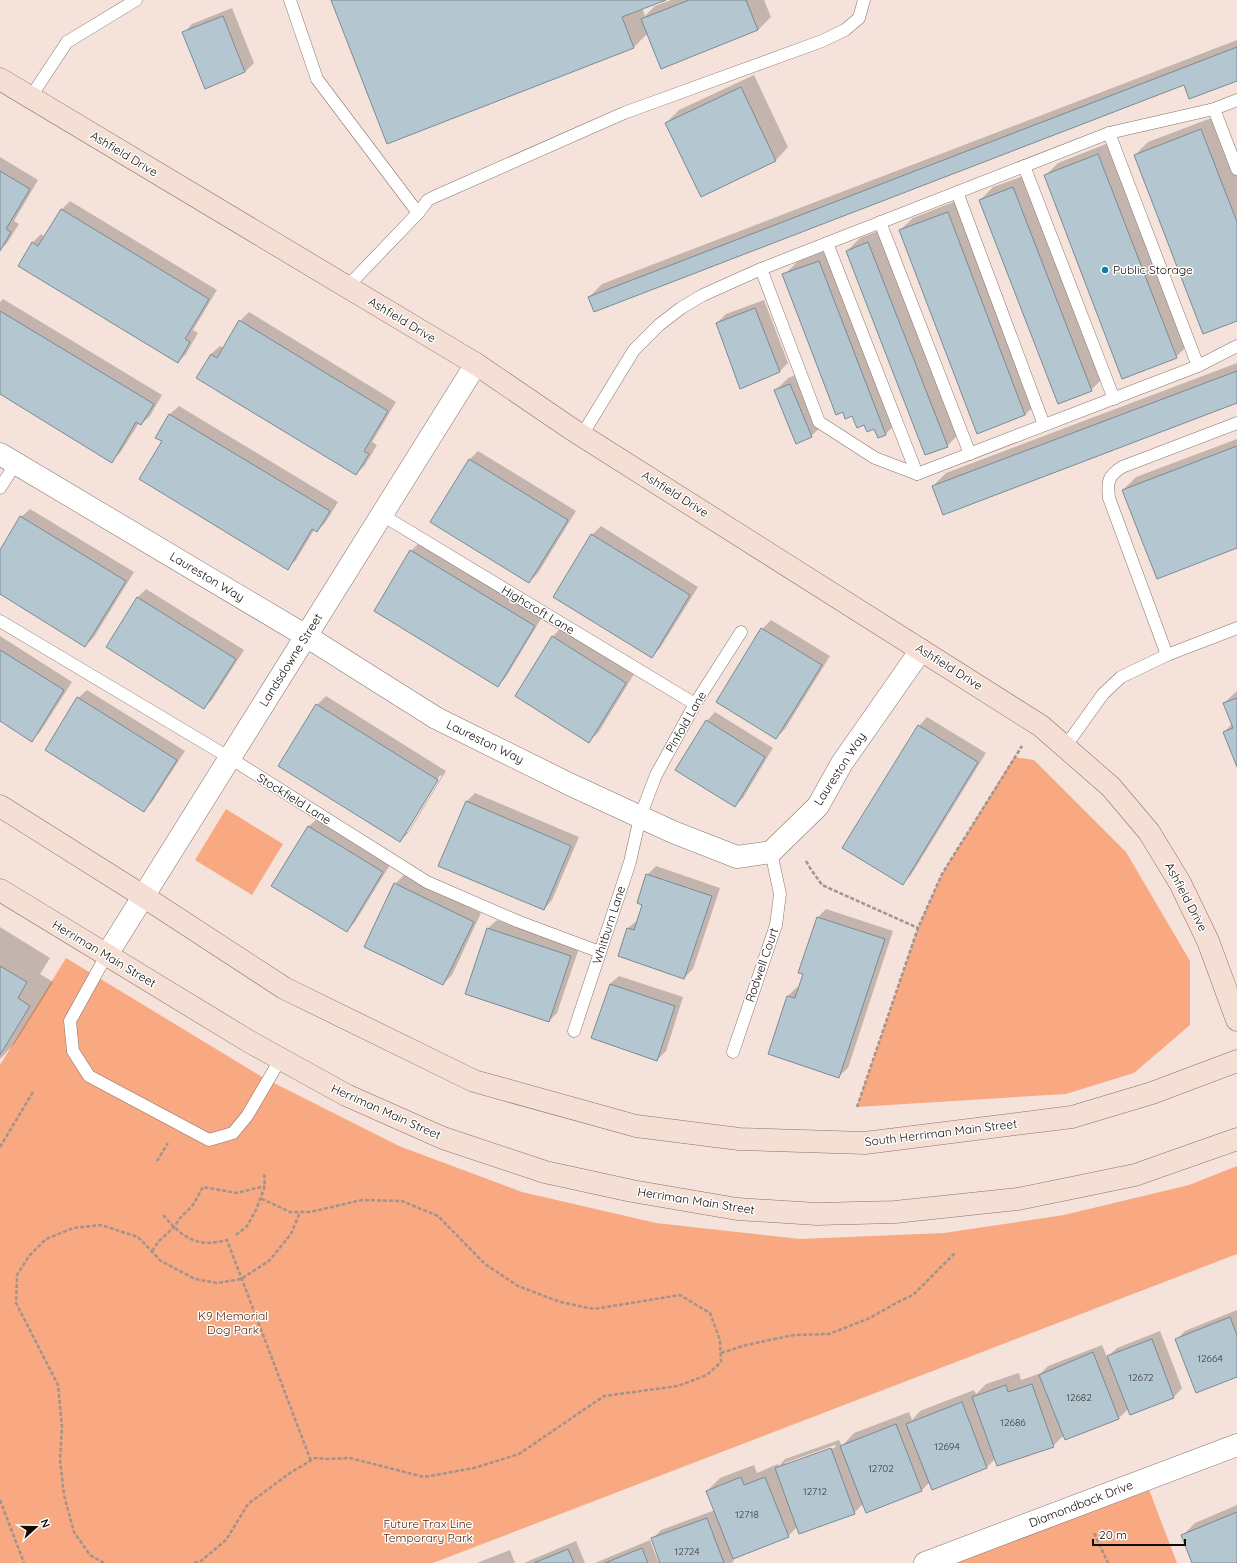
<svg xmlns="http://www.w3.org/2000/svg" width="1237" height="1563" font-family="Quicksand,sans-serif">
	<rect width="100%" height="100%" fill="#f5e2da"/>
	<g fill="#f9a982">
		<polygon points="1014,757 1034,760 1126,852 1190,961 1190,1025 1134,1073 1066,1094 857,1107 918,928 942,874"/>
		<polygon points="226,809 283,844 252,895 195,860"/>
		<polygon points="66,958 264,1078 399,1146 522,1192 656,1223 800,1239 944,1233 1064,1215 1189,1185 1237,1166 1237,1254 433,1563 0,1563 0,1065"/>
		<polygon points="1145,1479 1177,1563 925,1563"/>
	</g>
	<g fill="#0003" fill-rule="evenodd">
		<polygon points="332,0 663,0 642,8 645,16 655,6 671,0 764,0 771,17 758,30 648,33 634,47 387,143"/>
		<polygon points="232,8 254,63 245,72 206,87 184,33 192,24"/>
		<polygon points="1237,40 1237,80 1184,84 589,297 602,284"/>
		<polygon points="754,75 788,147 776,160 666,123 679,110"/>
		<polygon points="1214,117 1237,177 1237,320 1135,155 1148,142"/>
		<polygon points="1111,142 1189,344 1176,357 1045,176 1058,163"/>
		<polygon points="0,157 38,180 14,221 19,224 7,243 0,250"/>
		<polygon points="1026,175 1104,377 1091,390 980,200 993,187"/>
		<polygon points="961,199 1038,402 1025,415 900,230 913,218"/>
		<polygon points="70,201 217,290 193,330 198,333 186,354 178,362 32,243 41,234 45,237 62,209"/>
		<polygon points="881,230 960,433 947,446 847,251 860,238"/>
		<polygon points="832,248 898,421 886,434 878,437 875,428 784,275 797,262"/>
		<polygon points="3,299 162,395 150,416 141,424 139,423 120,453 112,461 0,393 0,302"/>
		<polygon points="764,300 788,363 780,371 717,323 726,314"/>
		<polygon points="249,312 396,402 372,442 377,445 365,465 356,474 198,377 211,354 220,346 224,348 240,321"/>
		<polygon points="1237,363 1237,402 933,486 946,473"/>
		<polygon points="803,372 824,424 811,436 776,390 788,378"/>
		<polygon points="179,406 338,502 325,523 317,531 314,530 296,560 287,568 163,441 156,437 170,414"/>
		<polygon points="1237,439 1237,547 1123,490 1136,477"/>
		<polygon points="478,451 576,511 538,573 529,582 470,459"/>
		<polygon points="30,509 134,572 94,637 85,646 0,593 0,552 21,517"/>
		<polygon points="601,526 698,587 660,648 652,657 592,535"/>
		<polygon points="420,542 542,617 506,677 498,686 411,551"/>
		<polygon points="146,589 244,650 212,700 204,708 107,647 138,597"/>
		<polygon points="771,620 830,656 785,729 776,738 762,629"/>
		<polygon points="561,628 634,674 598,733 589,741 552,637"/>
		<polygon points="0,636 72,682 40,732 32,740 0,720"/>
		<polygon points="87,690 185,751 152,802 144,811 78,698"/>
		<polygon points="1237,691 1237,765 1224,732 1232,724 1224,703"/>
		<path d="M326 696 446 771 409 832 400 841 279 766 317 705ZM440 775 442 776 408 832H405Z"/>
		<polygon points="715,712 773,748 743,798 735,806 707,721"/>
		<polygon points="927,717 986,753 911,875 902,884 919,726"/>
		<polygon points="475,793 579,837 552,900 544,909 467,801"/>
		<polygon points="318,818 391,863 355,922 347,931 272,885 309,826"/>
		<polygon points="656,866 720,888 693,969 684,978 619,956 628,928 638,920 643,904 647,875"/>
		<polygon points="404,875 481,913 452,975 443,984 395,884"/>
		<polygon points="826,909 893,931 848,1068 839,1076 770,1053 788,996 797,987 799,988 804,974 800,972 818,917"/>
		<polygon points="497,920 579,948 557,1013 549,1021 467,993 488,928"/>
		<polygon points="0,927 50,958 40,974 53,982 15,1043 0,1059"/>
		<polygon points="619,976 683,997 666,1051 657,1060 610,984"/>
		<polygon points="1237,1310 1237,1376 1176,1340 1185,1331"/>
		<path d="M1160 1331 1182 1388 1174 1397 1130 1414 1128 1409 1119 1418 1066 1439 1064 1435 1053 1446 995 1459 987 1467 932 1489 930 1482 922 1490 867 1511 864 1503 854 1513 797 1527 788 1536 733 1558 734 1560 732 1563H595L650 1540 658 1561 660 1560 652 1539 661 1530 715 1510 707 1491 720 1478 754 1465 757 1473 778 1464 779 1466 785 1459 839 1440 842 1446 854 1433 909 1412 912 1420 920 1411 974 1390 976 1394 986 1384 1019 1373 1021 1380 1041 1373 1048 1366 1102 1345 1107 1357 1117 1348ZM835 1445 836 1447 785 1465V1463Z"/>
		<polygon points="1237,1505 1237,1563 1193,1563 1182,1536 1195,1523"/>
		<polygon points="576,1541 585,1563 524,1563"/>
		<polygon points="510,1550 515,1563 477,1563"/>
	</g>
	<g fill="#b4c6d0" stroke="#7a8b94">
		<polygon points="331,0 666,0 622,17 634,48 387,144"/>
		<polygon points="689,0 746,0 758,30 661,69 641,19"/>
		<polygon points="223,16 245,72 205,89 182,32"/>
		<polygon points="1237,47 1237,81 1189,99 1184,85 594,312 588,297"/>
		<polygon points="741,87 776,161 701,197 665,123"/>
		<polygon points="1201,129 1237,222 1237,321 1203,334 1134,155"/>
		<polygon points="1098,154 1177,358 1122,379 1044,175"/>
		<polygon points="0,171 30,189 6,229 11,232 0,251"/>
		<polygon points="1013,187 1092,391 1058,404 979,200"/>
		<polygon points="61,209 209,299 185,339 190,342 178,363 18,266 32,242 38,246"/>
		<polygon points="948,212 1025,415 977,434 899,230"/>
		<polygon points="868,242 948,447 925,455 846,251"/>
		<polygon points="819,261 886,435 878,438 874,429 867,432 864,425 857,428 852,416 845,419 843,412 836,415 782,274"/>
		<polygon points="755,308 780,372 740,389 716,323"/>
		<polygon points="0,311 154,404 141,425 136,422 112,463 0,394"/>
		<polygon points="239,320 388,411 364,451 369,454 356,475 196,378 211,354 217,358"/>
		<polygon points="1237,371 1237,403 943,515 932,486"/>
		<polygon points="790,384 812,437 796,444 774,390"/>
		<polygon points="169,414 330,511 317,532 312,529 288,570 139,479 162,441 155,438"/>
		<polygon points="1237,446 1237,548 1157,579 1122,490"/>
		<polygon points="469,459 568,520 529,583 430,522"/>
		<polygon points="20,516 126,581 85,647 0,594 0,550"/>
		<polygon points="591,534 690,595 652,658 553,597"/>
		<polygon points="410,550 535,626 498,687 374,611"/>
		<polygon points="137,597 236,659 204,709 106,647"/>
		<polygon points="761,628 822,665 776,739 716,702"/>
		<polygon points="552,636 626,683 589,743 515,696"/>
		<polygon points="0,650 64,690 32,742 0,721"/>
		<polygon points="77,697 177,760 144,812 45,750"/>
		<polygon points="1237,698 1237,767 1223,732 1233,728 1223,703"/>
		<polygon points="316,704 438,780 400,842 278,766"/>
		<polygon points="706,720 765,757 735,807 675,770"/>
		<polygon points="918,725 978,762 903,885 842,848"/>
		<polygon points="466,801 571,846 544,910 438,866"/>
		<polygon points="308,826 383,872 347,932 271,886"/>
		<polygon points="646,874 712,896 684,979 618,956 627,928 634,930 642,905 637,903"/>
		<polygon points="394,883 474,922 443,985 364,947"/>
		<polygon points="817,917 885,939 839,1078 768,1054 787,996 795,998 803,974 798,973"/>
		<polygon points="487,928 571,956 549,1022 465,994"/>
		<polygon points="0,966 27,982 18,998 30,1006 0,1055"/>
		<polygon points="610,984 675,1006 657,1061 591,1038"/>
		<polygon points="1230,1317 1237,1335 1237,1377 1196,1393 1175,1339"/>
		<polygon points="1152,1339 1174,1398 1130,1415 1107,1356"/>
		<polygon points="1093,1352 1119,1419 1065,1440 1039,1375"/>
		<polygon points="1032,1384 1054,1447 997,1466 972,1397 1006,1385 1008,1392"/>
		<polygon points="962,1402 987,1468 932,1490 906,1424"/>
		<polygon points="896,1424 922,1491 866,1513 840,1446"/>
		<polygon points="831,1448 855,1514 799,1534 775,1468"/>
		<polygon points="741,1477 744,1485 765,1477 789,1537 733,1559 706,1491"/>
		<polygon points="1237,1512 1237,1563 1192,1563 1181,1535"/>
		<polygon points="707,1518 724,1563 660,1563 651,1538"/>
		<polygon points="642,1548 648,1563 605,1563"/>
		<polygon points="568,1549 574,1563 534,1563"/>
	</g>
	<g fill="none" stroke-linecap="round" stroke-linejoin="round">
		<defs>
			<g id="lane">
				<polyline points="290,0 317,79 418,213 347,287"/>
				<polyline points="30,98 67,42 136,0"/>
				<polyline points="1214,109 1237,169"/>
				<polyline points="1109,133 1198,366"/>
				<polyline points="1024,166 1114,399"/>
				<polyline points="957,192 1044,425"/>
				<polyline points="418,213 428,200 436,196 624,113 822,41 845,30 859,18 864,0"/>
				<polyline points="880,222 970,454"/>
				<polyline points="827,243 917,474"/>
				<polyline points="761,269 819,422 875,458 917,474 1198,366 1237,346"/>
				<polyline points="582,435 634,350 659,325 681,308 703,295 761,269 1109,133 1214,109 1237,100"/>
				<polyline points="0,488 16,463"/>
				<polyline points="382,515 695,704"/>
				<polyline points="0,621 230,758 427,882 517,921 600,952"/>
				<path d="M1167 655 1109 498C1107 482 1108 476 1122 467L1237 423"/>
				<polyline points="1065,747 1103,694 1121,677 1167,655 1237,628"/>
				<polyline points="106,956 70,1021 73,1051 89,1076 209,1140 233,1133 247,1116 280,1060"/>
				<polyline points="574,1031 630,862 640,817 656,775 695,704 741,632"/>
				<polyline points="733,1052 776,925 780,894 771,852"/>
			</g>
			<g id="street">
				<polyline points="0,454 306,636 436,718 569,784 673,832 737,857 771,852 818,806 842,763 921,650"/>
				<polyline points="106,956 476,364"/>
				<polyline points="925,1563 1237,1445"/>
			</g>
			<g id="secondary">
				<polyline points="0,79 476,364 573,430 1041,726 1111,787 1149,832 1180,883 1208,941 1237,1020"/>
				<polyline points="0,806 143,896 284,988 474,1081 636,1126 739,1139 865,1143 1072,1117 1152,1093 1237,1061"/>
				<polyline points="0,890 250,1042 346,1095 443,1138 545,1172 632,1191 737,1209 817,1214 895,1212 1018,1199 1135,1175 1237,1139"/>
			</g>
		</defs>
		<use href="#lane" stroke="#85746d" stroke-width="13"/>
		<use href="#street" stroke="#85746d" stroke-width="23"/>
		<use href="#secondary" stroke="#85746d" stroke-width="23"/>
		<g stroke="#a1938d" stroke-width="2.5" stroke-dasharray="4 2" stroke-linecap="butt">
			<polyline points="806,861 810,868 822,885 918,928"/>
			<polyline points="857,1107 918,928 942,874 1022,746"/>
			<polyline points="0,1147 33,1092"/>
			<polyline points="157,1161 168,1143"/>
			<path d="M163 1215C183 1238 196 1248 227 1240L311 1461"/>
			<polyline points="236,1235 247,1226 256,1210 265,1186 264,1173"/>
			<polyline points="152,1251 159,1241 174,1227 180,1218 193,1205 203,1187 237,1193 265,1186"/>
			<polyline points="721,1353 746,1345 794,1335 829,1334 870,1318 898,1302 913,1295 955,1253"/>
			<polyline points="0,1500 24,1563"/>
			<polyline points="1094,1533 1108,1563"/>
			<polyline points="104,1563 90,1555 74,1532 64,1495 60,1460 62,1427 58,1385 16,1303 17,1275 29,1256 46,1239 73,1228 101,1225 138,1237 161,1261 195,1279 217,1283 241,1279 269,1261 291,1234 300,1212"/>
			<polyline points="194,1563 201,1561 226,1540 248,1504 290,1473 315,1458 328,1459 350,1458 424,1477 474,1468 519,1454 604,1396 678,1386 707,1375 721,1362 720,1340 710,1313 680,1295 594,1309 560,1302 518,1286 485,1264 438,1216 402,1201 362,1200 310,1212 290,1212 260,1198"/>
		</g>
		<use href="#lane" stroke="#fff" stroke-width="12"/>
		<use href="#street" stroke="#fff" stroke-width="22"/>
		<use href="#secondary" stroke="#f5ded3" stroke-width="22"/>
	</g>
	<circle fill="#107fa7" stroke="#fff" stroke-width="1.5" cx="1105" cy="270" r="4"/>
	<g text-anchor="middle" stroke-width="3" stroke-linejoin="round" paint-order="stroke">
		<g font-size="10" fill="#3a3a3b">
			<text x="1210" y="1362">12664</text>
			<text x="1141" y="1381">12672</text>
			<text x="1079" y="1401">12682</text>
			<text x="1013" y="1426">12686</text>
			<text x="947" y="1450">12694</text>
			<text x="881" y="1472">12702</text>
			<text x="815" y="1495">12712</text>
			<text x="747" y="1518">12718</text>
			<text x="687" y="1555">12724</text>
		</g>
		<g font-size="12" fill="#120c09" stroke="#fff">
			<text transform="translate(124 154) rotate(31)" y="4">Ashfield Drive</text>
			<text transform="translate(402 320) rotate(31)" y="4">Ashfield Drive</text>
			<text transform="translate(675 494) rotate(32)" y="4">Ashfield Drive</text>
			<text transform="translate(207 577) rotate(31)" y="4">Laureston Way</text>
			<text transform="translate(538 610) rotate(31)" y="4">Highcroft Lane</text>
			<text transform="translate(291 660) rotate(-58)" y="4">Landsdowne Street</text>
			<text transform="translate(949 667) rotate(32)" y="4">Ashfield Drive</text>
			<text transform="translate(686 722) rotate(-60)" y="4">Pinfold Lane</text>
			<text transform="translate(485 742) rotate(26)" y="4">Laureston Way</text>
			<text transform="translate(840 769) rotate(-57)" y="4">Laureston Way</text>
			<text transform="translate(294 799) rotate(32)" y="4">Stockfield Lane</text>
			<text transform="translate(1186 897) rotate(62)" y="4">Ashfield Drive</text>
			<text transform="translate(609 925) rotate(-72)" y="4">Whitburn Lane</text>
			<text transform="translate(104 954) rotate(31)" y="4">Herriman Main Street</text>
			<text transform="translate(762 965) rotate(-71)" y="4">Rodwell Court</text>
			<text transform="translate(386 1112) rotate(24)" y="4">Herriman Main Street</text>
			<text transform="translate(941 1133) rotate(-7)" y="4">South Herriman Main Street</text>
			<text transform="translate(696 1201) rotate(9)" y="4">Herriman Main Street</text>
			<text transform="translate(1081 1504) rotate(-21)" y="4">Diamondback Drive</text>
		</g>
		<g font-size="12" fill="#120c09" stroke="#fff" text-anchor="start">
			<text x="1113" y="274">Public Storage</text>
		</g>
		<g font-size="12" fill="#562406" stroke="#fff">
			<text x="233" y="1320">K9 Memorial<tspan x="233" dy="14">Dog Park</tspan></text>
			<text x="428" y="1528">Future Trax Line<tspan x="428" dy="14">Temporary Park</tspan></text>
		</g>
	</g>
	<g transform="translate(36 1527) rotate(69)" stroke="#ffffff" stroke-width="3" paint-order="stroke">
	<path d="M0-3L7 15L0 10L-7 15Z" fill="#120c09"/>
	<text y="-6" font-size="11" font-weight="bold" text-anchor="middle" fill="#120c09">N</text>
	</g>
	<path d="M1093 1539v6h92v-6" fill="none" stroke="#120c09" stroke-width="2"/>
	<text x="1099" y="1539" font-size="12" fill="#120c09" stroke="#ffffff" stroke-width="3" paint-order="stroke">20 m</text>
</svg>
